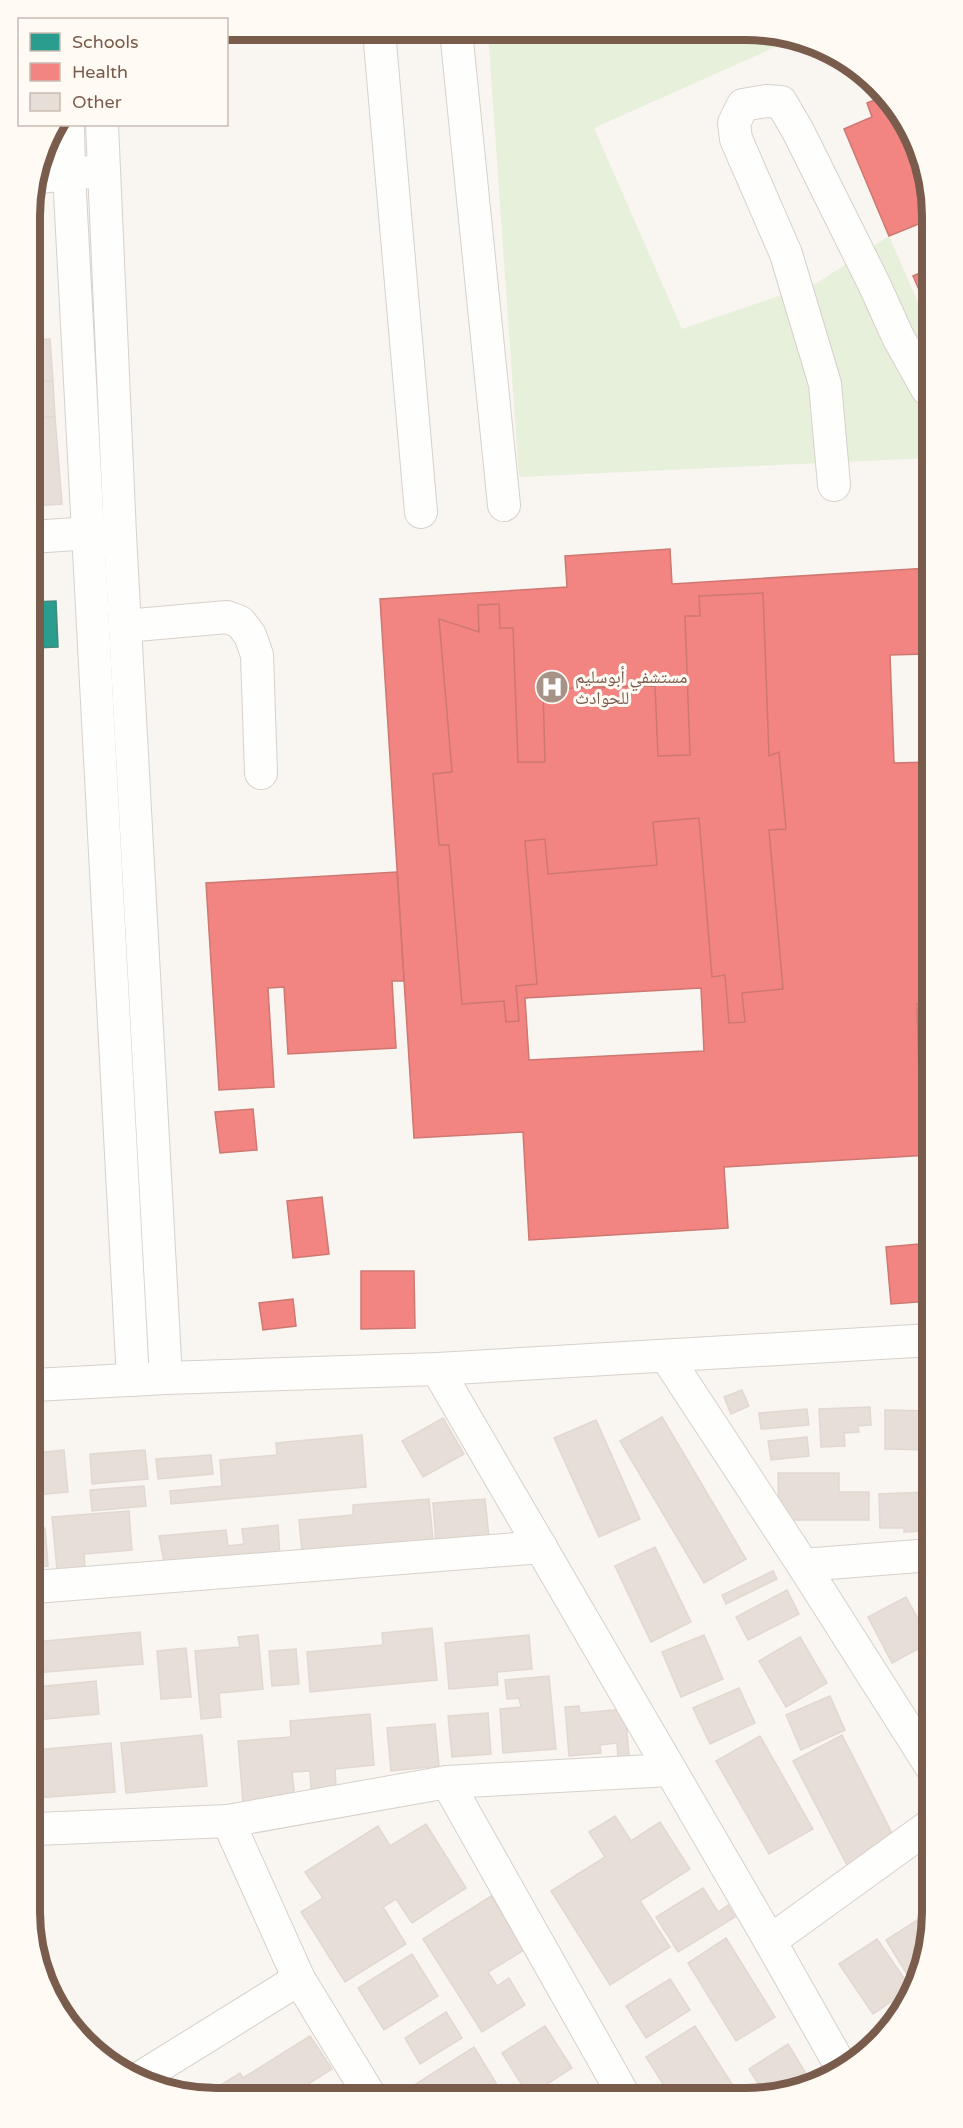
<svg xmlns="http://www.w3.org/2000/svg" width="963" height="2128" font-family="'Varela Round','Noto Naskh Arabic',sans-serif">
	<rect width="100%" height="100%" fill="#f9f5f0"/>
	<polygon fill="#e7f0db" points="488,32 782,34 806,46 795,53 789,41 594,128 682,329 817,283 889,236 927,323 928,458 519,477"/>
	<polygon fill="#2a9d8f" stroke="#428a7b" stroke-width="1.5" points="56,601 58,647 32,648 32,602"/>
	<g fill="#f28482" stroke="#ce7872" stroke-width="1.5" fill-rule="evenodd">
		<polygon points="885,96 908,123 927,168 927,238 921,223 889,236 844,129 872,117 867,103"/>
		<polygon points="927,270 927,308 913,276"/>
		<path d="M670 549 672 584 928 568V737L925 654 890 655 894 763 929 762V1004H917L919 1075 930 1074V1155L724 1167 728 1228 529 1240 523 1132 414 1138 380 599 567 587 565 556ZM701 988 704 1051 529 1060 525 998Z"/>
		<polygon points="763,593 769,756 779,752 786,829 769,830 783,989 742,993 745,1022 729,1023 725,975 712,977 699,818 653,822 657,865 548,874 545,839 525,841 537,984 516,986 519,1021 506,1022 504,1001 462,1004 449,845 439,845 433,774 452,772 439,619 479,632 478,605 499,604 500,628 513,628 518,762 545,762 543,689 655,686 658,756 690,755 685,616 700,616 699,596"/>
		<polygon points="397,872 404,981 392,981 396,1048 288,1054 284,987 268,988 274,1087 219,1090 206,883"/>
		<polygon points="253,1109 257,1150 220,1153 215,1112"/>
		<polygon points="322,1197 329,1254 293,1258 287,1201"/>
		<polygon points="930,1243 930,1301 891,1304 886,1247"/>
		<polygon points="361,1271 414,1271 415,1328 361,1329"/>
		<polygon points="293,1299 296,1326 263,1330 259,1303"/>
	</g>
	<g fill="#e6ded7" stroke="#e2d8d2" stroke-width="1.5">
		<polygon points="50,339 53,381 31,382 31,340"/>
		<polygon points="53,381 55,417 31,418 31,382"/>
		<polygon points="55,417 62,504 31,506 31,418"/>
		<polygon points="742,1390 749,1406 731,1414 724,1397"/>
		<polygon points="870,1407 871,1425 858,1426 859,1432 844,1433 845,1446 821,1447 819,1409"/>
		<polygon points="807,1409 809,1425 761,1429 759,1413"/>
		<polygon points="885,1410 931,1411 931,1450 885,1449"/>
		<polygon points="662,1417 746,1559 704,1583 620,1441"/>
		<polygon points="443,1418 464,1454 423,1477 402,1441"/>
		<polygon points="596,1420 640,1519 599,1537 554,1438"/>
		<polygon points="362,1435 366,1487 171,1504 170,1491 222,1486 220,1460 277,1455 276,1443"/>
		<polygon points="807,1437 809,1456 771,1460 768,1441"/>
		<polygon points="64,1450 68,1492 35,1495 35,1453"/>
		<polygon points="145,1450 148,1479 92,1484 90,1454"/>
		<polygon points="211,1455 213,1474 158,1479 156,1459"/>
		<polygon points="778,1473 839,1473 839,1492 869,1492 869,1520 779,1520"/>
		<polygon points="144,1486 146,1506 92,1511 90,1490"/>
		<polygon points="928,1492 930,1531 904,1532 904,1528 880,1528 879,1494"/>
		<polygon points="429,1499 434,1550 303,1561 299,1520 353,1515 353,1505"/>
		<polygon points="485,1499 489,1537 436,1542 433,1503"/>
		<polygon points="129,1511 132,1550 84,1554 86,1578 58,1580 52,1517"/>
		<polygon points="278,1525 280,1558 166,1573 159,1536 226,1530 228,1546 244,1544 242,1529"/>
		<polygon points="45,1528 48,1566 35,1567 35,1529"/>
		<polygon points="655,1547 691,1622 651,1642 615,1566"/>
		<polygon points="773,1571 777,1579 726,1604 722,1595"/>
		<polygon points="787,1590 799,1614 748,1640 736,1617"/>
		<polygon points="906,1597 931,1642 892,1663 868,1617"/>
		<polygon points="432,1628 437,1680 310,1692 307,1652 383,1645 382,1633"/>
		<polygon points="140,1632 143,1664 35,1673 35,1642"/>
		<polygon points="258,1635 263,1689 219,1693 221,1717 201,1719 195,1651 240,1647 238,1637"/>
		<polygon points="529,1635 532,1669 497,1672 498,1685 449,1689 445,1643"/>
		<polygon points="704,1635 723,1679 681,1697 662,1652"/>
		<polygon points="800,1637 827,1683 786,1707 759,1661"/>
		<polygon points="186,1648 191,1697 161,1699 157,1651"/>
		<polygon points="296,1649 299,1684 272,1686 269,1651"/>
		<polygon points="549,1676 556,1749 503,1753 500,1709 521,1707 519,1698 507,1699 505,1680"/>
		<polygon points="96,1681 99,1714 36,1720 36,1687"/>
		<polygon points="739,1688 755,1723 710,1744 693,1708"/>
		<polygon points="830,1696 845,1730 801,1750 786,1715"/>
		<polygon points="579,1706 580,1713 625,1709 630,1767 618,1758 617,1743 600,1745 601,1753 569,1756 565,1707"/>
		<polygon points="488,1713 491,1754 452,1757 448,1716"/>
		<polygon points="370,1714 374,1765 335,1769 336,1787 311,1789 310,1771 292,1772 295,1798 243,1803 238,1741 291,1737 290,1721"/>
		<polygon points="435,1724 439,1766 391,1771 387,1728"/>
		<polygon points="202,1735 207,1786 126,1793 121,1743"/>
		<polygon points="842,1735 897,1843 848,1867 793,1761"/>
		<polygon points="760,1736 813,1829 769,1854 716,1761"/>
		<polygon points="111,1743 115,1792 38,1798 36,1750"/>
		<polygon points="615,1816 631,1841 660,1822 690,1869 640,1901 670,1947 610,1985 551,1891 605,1857 589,1832"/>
		<polygon points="426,1824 466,1888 412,1923 396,1899 383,1907 406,1944 345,1982 301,1912 323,1898 305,1872 378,1826 390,1846"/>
		<polygon points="703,1888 718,1912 728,1905 735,1917 678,1952 656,1917"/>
		<polygon points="491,1896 524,1950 488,1972 497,1986 509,1978 525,2005 482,2032 423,1939"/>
		<polygon points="922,1917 931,1932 921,1975 911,1981 886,1940"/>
		<polygon points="726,1938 775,2017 736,2041 688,1963"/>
		<polygon points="877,1939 911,1988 873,2014 839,1964"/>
		<polygon points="412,1954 438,1996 384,2030 358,1988"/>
		<polygon points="670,1979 690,2010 646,2038 626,2006"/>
		<polygon points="446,2012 462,2038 420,2064 405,2038"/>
		<polygon points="545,2026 572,2068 533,2093 527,2093 502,2053"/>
		<polygon points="695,2026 737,2092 668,2092 646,2057"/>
		<polygon points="310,2036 332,2069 308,2084 315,2094 206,2094 240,2073 243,2078"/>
		<polygon points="788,2044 805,2072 774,2092 763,2092 749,2069"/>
		<polygon points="474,2047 502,2093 423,2093 416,2084"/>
	</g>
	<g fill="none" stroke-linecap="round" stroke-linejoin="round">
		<defs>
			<g id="minor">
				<polyline points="379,31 421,512"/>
				<polyline points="456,31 504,505"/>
				<polyline points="68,124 69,174 133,1380"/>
				<polyline points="102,124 120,535 166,1378"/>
				<polyline points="38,177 91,172"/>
				<polyline points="834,485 825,384 786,254 736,139 734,123 743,105 766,101 781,102 798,131 875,286 898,337 927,389"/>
				<polyline points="32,537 89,533 110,534"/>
				<polyline points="125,626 227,617 240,622 250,635 257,655 261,773"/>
				<polyline points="666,1356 803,1565 932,1768"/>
				<polyline points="437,1369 770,1941 843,2070"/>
				<polyline points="34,1385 166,1378 437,1369 931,1340"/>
				<polyline points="803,1565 931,1555"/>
				<polyline points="35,1587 541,1547"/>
				<polyline points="447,1782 622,2092"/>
				<polyline points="228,1821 299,1979 369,2094"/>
				<polyline points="36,1829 228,1821 447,1782 670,1770"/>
				<polyline points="770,1941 932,1824"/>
				<polyline points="143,2076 299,1979"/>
			</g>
		</defs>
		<use href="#minor" stroke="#d7d1cb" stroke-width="34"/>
		<use href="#minor" stroke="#fefefd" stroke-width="32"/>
	</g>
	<defs>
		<symbol id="hospital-disc" viewBox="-11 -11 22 22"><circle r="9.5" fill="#a69286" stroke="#fffaf3"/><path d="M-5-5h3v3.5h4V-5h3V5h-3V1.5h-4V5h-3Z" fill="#fff"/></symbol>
	</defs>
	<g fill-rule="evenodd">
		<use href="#hospital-disc" x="533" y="668" width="38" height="38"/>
	</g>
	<g text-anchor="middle" stroke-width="6" stroke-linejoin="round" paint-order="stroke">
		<g font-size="18" fill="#7a5c4d" stroke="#fffaf3" text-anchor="start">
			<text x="575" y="683">مستشفي أبوسليم<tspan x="575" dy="21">للحوادث</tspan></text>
		</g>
	</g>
	<path d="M0 0H963V2128H0ZM216 40H746A176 176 0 0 1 922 216V1912A176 176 0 0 1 746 2088H216A176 176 0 0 1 40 1912V216A176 176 0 0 1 216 40Z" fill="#fffaf3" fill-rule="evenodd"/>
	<path fill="none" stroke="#7a5c4d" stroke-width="8" d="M216 40H746A176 176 0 0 1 922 216V1912A176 176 0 0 1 746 2088H216A176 176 0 0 1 40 1912V216A176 176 0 0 1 216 40Z"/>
	<rect x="18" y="18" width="210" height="108" fill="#fffaf3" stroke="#cabbb1" stroke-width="1.5"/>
	<rect x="30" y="33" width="30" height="18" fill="#2a9d8f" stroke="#cabbb1" stroke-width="1.5"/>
	<text x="72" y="48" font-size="18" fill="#7a5c4d">Schools</text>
	<rect x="30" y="63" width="30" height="18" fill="#f28482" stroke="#cabbb1" stroke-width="1.5"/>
	<text x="72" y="78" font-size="18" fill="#7a5c4d">Health</text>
	<rect x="30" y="93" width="30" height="18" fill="#e6ded7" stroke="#cabbb1" stroke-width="1.5"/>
	<text x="72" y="108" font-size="18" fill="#7a5c4d">Other</text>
</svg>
